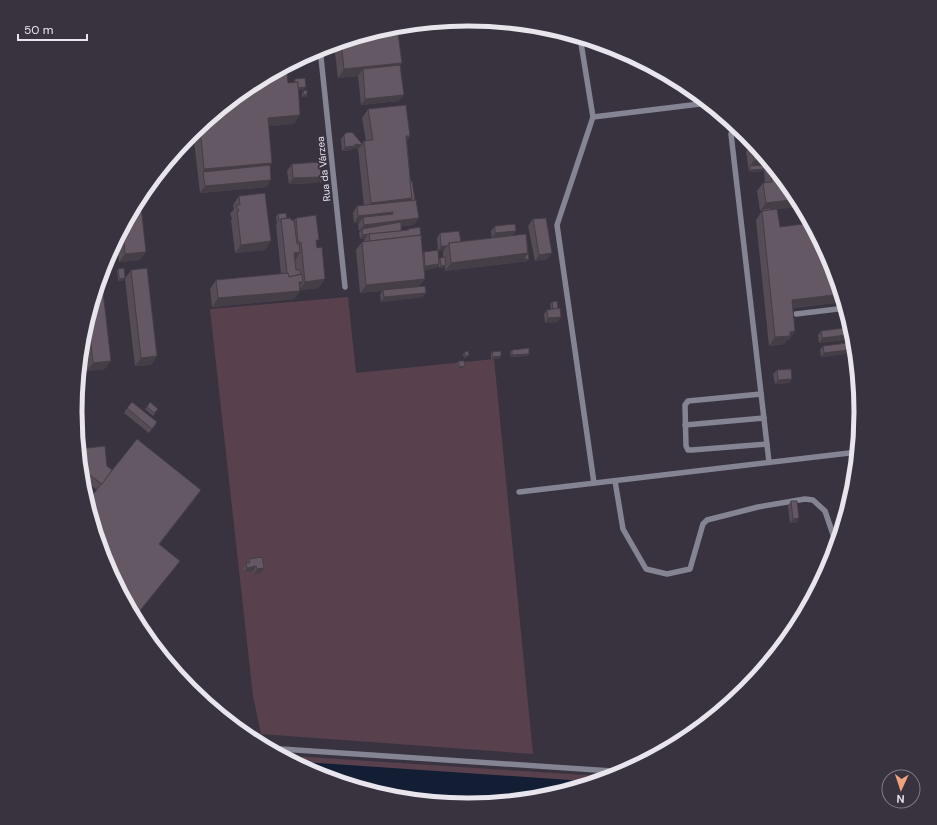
<svg xmlns="http://www.w3.org/2000/svg" width="937" height="825" font-family="'DM Sans',sans-serif">
	<rect width="100%" height="100%" fill="#393340"/>
	<g fill="#58404d">
		<polygon points="348,297 356,373 494,359 533,754 261,734 253,696 210,309"/>
		<polygon points="278,755 614,777 545,798 468,806 392,798 318,776"/>
	</g>
	<polygon fill="#131d34" points="289,761 599,782 545,798 468,806 392,798 318,776"/>
	<g fill="none" stroke-linecap="round" stroke-linejoin="round">
		<g stroke="#848492" stroke-width="5.5">
			<polyline points="580,37 593,117"/>
			<polyline points="320,48 345,287"/>
			<polyline points="731,134 769,462"/>
			<polyline points="796,314 846,308"/>
			<polyline points="761,394 688,401 685,405 686,446 688,450 692,450 767,444"/>
			<polyline points="685,425 764,418"/>
			<polyline points="615,481 623,529 646,569 667,574 690,569 703,524 707,520 758,507 805,499 813,500 825,511 837,546"/>
			<polyline points="594,483 557,225 593,117 708,103"/>
			<polyline points="519,492 858,452"/>
			<polyline points="266,748 627,772"/>
		</g>
	</g>
	<g fill="#554c56">
		<polygon points="392,27 402,63 400,65 399,101 361,105 358,76 338,78 334,44"/>
		<polygon points="275,72 280,74 288,83 294,82 294,81 295,79 305,89 298,90 294,124 269,126 270,167 267,187 200,193 193,132 250,85 274,74"/>
		<polygon points="303,91 307,95 306,97 302,97 302,93"/>
		<polygon points="368,109 410,136 407,141 414,225 401,226 401,231 407,230 408,229 423,254 424,252 439,259 440,258 443,257 443,252 444,250 438,251 437,238 440,233 461,242 528,261 445,271 445,267 439,268 439,265 436,268 424,270 419,287 423,297 381,302 380,295 382,291 360,293 356,250 362,242 364,242 364,240 365,239 360,239 359,233 361,231 359,231 358,224 360,222 354,223 353,213 357,206 364,206 358,149 353,148 352,150 342,151 341,139 344,135 362,144 364,141 366,141 362,118"/>
		<polygon points="752,144 754,144 796,194 806,214 799,215 798,207 777,209 780,227 832,262 844,302 792,308 795,331 789,340 787,340 784,344 769,346 756,220 762,211 760,211 757,191 763,183 765,183 764,170 763,171 749,172 746,152"/>
		<polygon points="292,164 321,175 323,183 320,183 319,179 317,183 289,184 287,171"/>
		<polygon points="239,196 271,241 265,250 235,253 231,220 232,218 230,214 234,209 233,205"/>
		<polygon points="140,197 140,260 119,262 117,239"/>
		<polygon points="278,214 291,220 294,220 296,218 317,243 319,288 300,290 294,299 212,307 210,289 216,280 281,274 276,225 277,224 276,216"/>
		<polygon points="533,219 552,253 547,259 535,261 528,226"/>
		<polygon points="495,226 513,235 492,238 491,231"/>
		<polygon points="118,269 125,278 123,281 118,281 117,271"/>
		<polygon points="131,270 157,356 151,365 135,366 125,279"/>
		<polygon points="101,274 105,369 87,371 83,333"/>
		<polygon points="552,302 558,322 545,323 544,314 547,310 551,309 550,304"/>
		<polygon points="852,327 854,336 852,339 819,343 818,335 821,331"/>
		<polygon points="823,346 854,353 821,357 820,350"/>
		<polygon points="512,350 528,356 511,357 510,352"/>
		<polygon points="465,352 469,355 467,357 464,358 463,354"/>
		<polygon points="492,352 500,358 491,359 491,354"/>
		<polygon points="459,361 465,366 463,368 458,369 457,363"/>
		<polygon points="777,370 792,379 789,383 775,384 773,374"/>
		<polygon points="150,402 158,409 153,416 145,409"/>
		<polygon points="127,408 157,422 149,433 124,413"/>
		<polygon points="79,449 107,466 112,470 195,499 159,544 180,561 174,569 134,618 105,563 97,490 85,481"/>
		<polygon points="791,501 799,518 796,523 790,523 788,506"/>
		<polygon points="249,559 264,568 261,573 254,574 253,571 244,572 243,568"/>
	</g>
	<g fill="#453e46">
		<polygon points="302,57 298,64 289,64"/>
		<polygon points="402,63 396,72 363,69 358,76 338,78 344,69"/>
		<polygon points="306,87 305,89 294,90 296,88"/>
		<polygon points="304,95 307,95 306,97 302,97"/>
		<polygon points="404,95 399,101 361,105 365,99"/>
		<polygon points="300,115 294,124 262,127 268,118"/>
		<polygon points="406,136 410,136 404,144"/>
		<polygon points="355,144 362,145 358,149 353,148 352,150 342,151 345,147"/>
		<polygon points="767,159 768,160 763,167 750,166 754,160"/>
		<polygon points="272,163 266,172 203,172 204,169"/>
		<polygon points="765,169 763,171 749,172 750,170"/>
		<polygon points="321,177 317,183 289,184 293,178"/>
		<polygon points="271,180 267,187 200,193 205,186"/>
		<polygon points="321,181 325,181 323,183 320,183"/>
		<polygon points="412,198 415,202 365,211 371,203"/>
		<polygon points="798,199 802,207 800,205 798,207 764,211 764,209 762,211 760,211 766,203"/>
		<polygon points="393,212 388,219 363,218 360,222 354,223 358,216"/>
		<polygon points="805,212 806,214 799,215 801,213"/>
		<polygon points="419,218 414,225 363,231 362,229 361,231 359,231 364,225"/>
		<polygon points="516,231 513,235 492,238 495,233"/>
		<polygon points="368,234 365,239 360,239 363,235"/>
		<polygon points="271,241 265,250 235,253 241,245"/>
		<polygon points="441,246 447,246 444,250 438,251"/>
		<polygon points="146,252 140,260 119,262 125,254"/>
		<polygon points="300,252 296,259 290,259 294,253"/>
		<polygon points="528,253 529,259 528,261 445,271 451,263"/>
		<polygon points="552,253 547,259 535,261 539,255"/>
		<polygon points="439,264 436,268 422,270 425,266"/>
		<polygon points="446,265 445,267 439,268 441,266"/>
		<polygon points="125,278 123,281 118,281 119,279"/>
		<polygon points="325,279 319,288 299,290 305,282"/>
		<polygon points="425,279 419,287 360,293 366,285"/>
		<polygon points="299,282 303,282 297,290"/>
		<polygon points="300,291 294,299 212,307 218,298"/>
		<polygon points="426,293 423,297 381,302 384,297"/>
		<polygon points="842,294 844,302 785,308 792,300"/>
		<polygon points="561,317 558,322 545,323 548,318"/>
		<polygon points="795,331 789,340 787,340 784,344 769,346 775,337 790,332"/>
		<polygon points="854,334 854,336 852,339 819,343 822,338"/>
		<polygon points="856,349 856,350 854,353 821,357 824,353"/>
		<polygon points="529,354 528,356 511,357 512,355"/>
		<polygon points="469,355 467,357 464,358 465,356"/>
		<polygon points="157,356 151,365 135,366 141,358"/>
		<polygon points="501,356 500,358 491,359 493,357"/>
		<polygon points="111,361 105,369 87,371 93,363"/>
		<polygon points="465,366 463,368 458,369 459,367"/>
		<polygon points="792,379 789,383 775,384 778,380"/>
		<polygon points="81,475 90,475 85,481 82,481"/>
		<polygon points="201,490 195,499 153,553 159,544"/>
		<polygon points="799,518 796,523 790,523 793,519"/>
		<polygon points="180,561 174,569 134,618"/>
		<polygon points="256,566 253,571 244,572 247,568"/>
		<polygon points="264,568 261,573 254,574 257,569"/>
	</g>
	<g fill="#635864" stroke="#453e46">
		<polygon points="397,26 402,63 344,69 341,42 392,27"/>
		<polygon points="400,65 404,95 365,99 363,69"/>
		<polygon points="275,72 280,72 280,74 276,74"/>
		<polygon points="287,73 288,83 298,82 300,115 268,118 272,163 204,169 200,126 250,85 270,75"/>
		<polygon points="305,78 306,87 298,88 298,82 295,82 295,79"/>
		<polygon points="307,90 307,95 304,95 303,91"/>
		<polygon points="406,105 410,136 406,136 412,198 371,203 364,141 373,140 368,109"/>
		<polygon points="352,132 362,144 362,145 355,144 355,146 345,147 344,135 346,133"/>
		<polygon points="752,144 754,144 767,159 754,160"/>
		<polygon points="320,162 321,177 293,178 292,164"/>
		<polygon points="770,162 796,194 798,199 766,203 763,183 772,182"/>
		<polygon points="270,165 271,180 205,186 203,172"/>
		<polygon points="764,165 765,169 750,170 750,166"/>
		<polygon points="324,175 325,181 321,181 321,176"/>
		<polygon points="410,181 412,181 415,200 411,200 412,198"/>
		<polygon points="265,193 271,241 241,245 237,211 239,211 236,205 240,205 239,196"/>
		<polygon points="140,197 146,252 125,254 123,229"/>
		<polygon points="416,200 419,218 364,225 363,218 365,217 393,214 393,212 358,216 357,206"/>
		<polygon points="800,205 801,205 805,212 801,213"/>
		<polygon points="770,208 771,210 764,211 764,209"/>
		<polygon points="777,209 780,227 811,223 832,262 842,294 792,300 795,331 790,332 790,336 775,337 762,211"/>
		<polygon points="286,213 287,218 281,219 279,221 278,214"/>
		<polygon points="316,215 319,240 316,240 317,248 322,247 325,279 305,282 301,242 298,242 296,218"/>
		<polygon points="291,218 291,220 294,220 297,244 299,244 300,252 294,253 296,270 300,270 301,274 289,277 288,273 287,273 281,219"/>
		<polygon points="546,218 552,253 539,255 533,219"/>
		<polygon points="401,222 401,231 369,234 363,235 362,229"/>
		<polygon points="515,224 516,231 495,233 495,226"/>
		<polygon points="420,227 421,237 421,235 370,241 369,234 409,230 408,229"/>
		<polygon points="459,231 461,242 449,243 447,246 441,246 440,233"/>
		<polygon points="526,234 528,253 451,263 449,243"/>
		<polygon points="421,235 425,279 366,285 362,242"/>
		<polygon points="527,244 529,259 524,259 528,253"/>
		<polygon points="438,250 439,264 425,266 424,252"/>
		<polygon points="445,257 446,265 441,266 440,258"/>
		<polygon points="124,268 125,278 119,279 118,269"/>
		<polygon points="147,268 157,356 141,358 131,270"/>
		<polygon points="288,273 289,277 302,274 303,282 299,282 300,291 218,298 216,280"/>
		<polygon points="101,274 111,361 93,363 88,316"/>
		<polygon points="425,286 426,293 384,297 383,290"/>
		<polygon points="557,301 558,308 553,309 552,302"/>
		<polygon points="560,308 561,317 548,318 547,310"/>
		<polygon points="852,327 854,334 822,338 821,331"/>
		<polygon points="855,342 856,349 824,353 823,346"/>
		<polygon points="529,348 529,354 512,355 512,350"/>
		<polygon points="468,351 469,355 465,356 465,352"/>
		<polygon points="501,351 501,356 493,357 492,352"/>
		<polygon points="459,361 464,361 465,366 459,367"/>
		<polygon points="791,369 792,379 778,380 777,370"/>
		<polygon points="132,402 157,422 152,429 127,408"/>
		<polygon points="150,402 158,409 154,413 147,407"/>
		<polygon points="137,439 201,490 159,544 180,561 134,618 105,563 87,502"/>
		<polygon points="105,446 107,466 112,470 102,484 90,475 81,475 79,449"/>
		<polygon points="791,501 797,501 799,518 793,519"/>
		<polygon points="262,557 264,568 257,569 256,566 247,568 246,563 250,563 249,559"/>
	</g>
	<g text-anchor="middle" stroke-width="4" stroke-linejoin="round" paint-order="stroke">
		<g font-size="10" fill="#e9e5ed" stroke="#393340">
			<text transform="translate(323 169) rotate(-96)" y="4">Rua da Várzea</text>
		</g>
	</g>
	<path d="M0 0H937V825H0ZM82 412a386 386 0 1 1 772 0a386 386 0 1 1-772 0Z" fill="#393340" fill-rule="evenodd"/>
	<path fill="none" stroke="#e9e5ed" stroke-width="5" d="M82 412a386 386 0 1 1 772 0a386 386 0 1 1-772 0Z"/>
	<g transform="translate(901 789) rotate(183)"><circle r="19" fill="#393340" stroke="#7f7a85"/>
	<path d="M0-3L7 15L0 10L-7 15Z" fill="#f1a17c"/>
	<text y="-6" font-size="11" font-weight="bold" text-anchor="middle" fill="#e9e5ed">N</text>
	</g>
	<path d="M18 34v6h69v-6" fill="none" stroke="#e9e5ed" stroke-width="2"/>
	<text x="24" y="34" font-size="12" fill="#e9e5ed" stroke="#393340" stroke-width="3" paint-order="stroke">50 m</text>
</svg>
